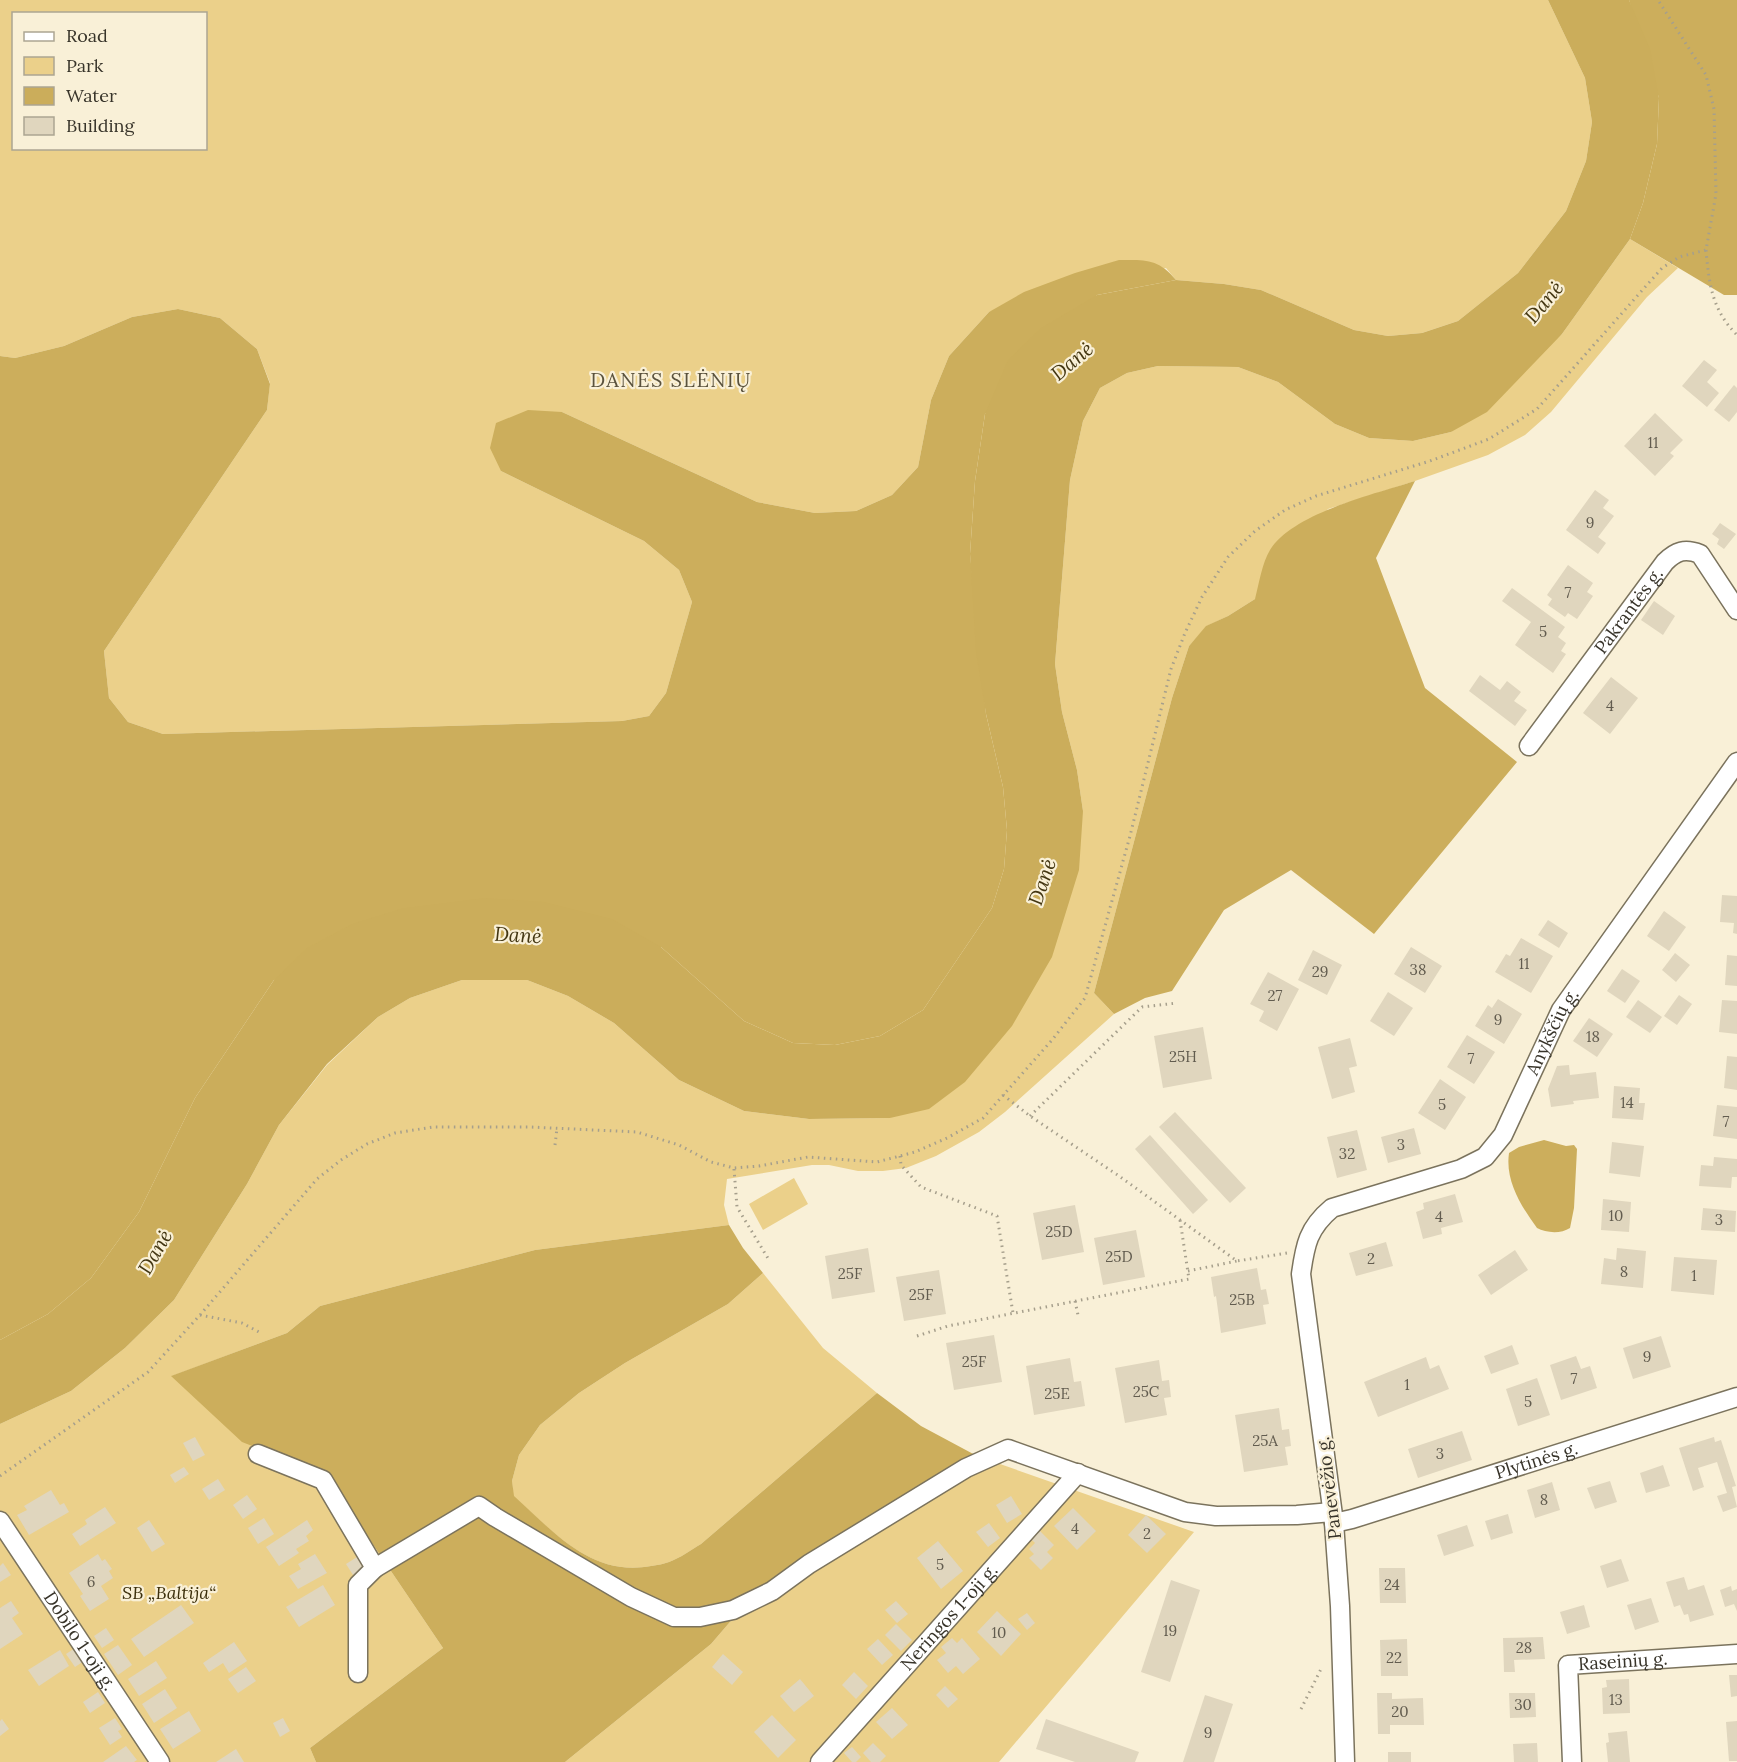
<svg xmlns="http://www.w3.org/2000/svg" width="1737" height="1762" font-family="Lora,serif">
	<rect width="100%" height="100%" fill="#f9f0d7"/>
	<g fill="#ebd08a" fill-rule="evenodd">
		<path d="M0 0H1548L1585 78 1592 122 1586 161 1566 211 1518 273 1458 321 1422 333 1388 336 1354 330 1261 290 1224 284 1176 280 1166 268 989 312 949 356 931 400 918 467 892 495 856 511 815 513 757 502 562 412 501 471 644 541 679 570 692 602 666 693 649 716 622 721 163 734 128 722 109 698 104 651 267 410 270 383 257 349 220 318 178 309 132 317 64 346 15 358 0 356ZM14 14H206V148H14Z"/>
		<polygon points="1630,239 1678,268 1647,297 1551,412 1525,435 1488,455 1415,481 1328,509 1255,599 1228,616 1207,626 1189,646 1172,698 1094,993 1114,1014 1005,1112 979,1132 936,1156 906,1168 883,1171 858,1171 829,1165 812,1165 727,1179 724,1205 729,1225 535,1250 320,1306 287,1333 172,1376 326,1475 443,1648 310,1748 316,1762 0,1762 0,1424 71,1391 125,1348 174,1300 247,1184 279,1125 327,1065 378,1017 410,998 462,980 527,980 568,996 614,1023 679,1080 744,1111 809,1119 890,1118 1083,811 1077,770 1062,712 1055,664 1070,480 1083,421 1100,388 1127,373 1158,366 1238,367 1278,382 1335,424 1369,438 1413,441 1451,432 1562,334"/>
		<polygon points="794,1178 808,1204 763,1230 749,1204"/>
		<path d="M763 1273 823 1348 877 1393 701 1544C691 1550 680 1558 669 1562 664 1564 657 1565 651 1566 591 1577 554 1532 513 1496L512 1481 519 1455 540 1425 579 1393 625 1363 728 1304Z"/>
		<polygon points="977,1456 1194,1532 999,1762 565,1762 711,1644 754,1594"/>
	</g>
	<g fill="#ccae5c">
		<polygon points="1629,0 1737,0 1737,295 1724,295 1630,239 1643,203 1657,144 1659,98"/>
		<path d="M1119 260C1145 260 1158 258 1176 280L1097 295 985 414 975 481 970 554 986 714 1003 787 1007 830 1004 869 992 908 923 1010 880 1036 835 1045 793 1043 744 1021 661 947 274 980 195 1098 139 1212 91 1278 48 1314 0 1340V356L15 358 64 346 132 317 178 309 220 318 257 349 270 384 267 410 104 651 109 698 128 722 163 734 622 721 649 716 666 693 692 602 679 570 644 541 501 471 490 448 496 423 528 410 562 412 757 502 815 513 856 511 892 495 918 467 931 400 949 356 989 312 1024 292 1075 273Z"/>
		<path d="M1415 481 1376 558 1425 688 1517 762 1374 934 1291 870 1224 910 1172 991 1145 998 1114 1014 1094 993 1172 698 1189 646 1206 626 1228 616 1255 599C1259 584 1262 563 1270 550 1293 513 1375 494 1415 481Z"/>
		<path d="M1544 1140 1566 1146 1574 1145 1577 1149 1574 1208 1570 1228C1561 1234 1546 1233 1537 1228 1521 1206 1505 1181 1509 1153L1519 1147Z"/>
		<path d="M729 1225 743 1248 763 1273 728 1304 625 1363 579 1393 540 1425 519 1455 512 1481 514 1496C554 1532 591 1577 651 1566 657 1565 664 1564 669 1562 680 1558 691 1550 701 1544L877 1393 921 1426 977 1456 754 1594 711 1644 565 1762H316L310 1748 443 1648 326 1475 242 1442 171 1376 287 1333 320 1306 535 1250Z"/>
	</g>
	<polygon fill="#cbad5b" points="1548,0 1629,0 1650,49 1659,98 1657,144 1643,203 1630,239 1562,334 1487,412 1451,432 1413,441 1369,438 1335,424 1278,382 1238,367 1158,366 1127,373 1100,388 1083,421 1070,480 1055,664 1062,712 1077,770 1083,811 1079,870 1052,957 1012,1026 965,1082 929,1109 890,1118 809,1119 744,1111 679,1080 614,1023 568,996 527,980 462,980 410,998 378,1017 327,1064 279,1125 247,1184 174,1300 125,1348 71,1391 0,1424 0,1340 48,1314 91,1278 139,1212 195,1098 274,980 307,948 352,924 404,908 484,898 544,902 612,919 661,947 744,1021 793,1043 835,1045 880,1036 923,1010 992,908 1004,869 1007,830 1003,787 986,714 976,652 970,554 975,481 985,414 1008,360 1041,328 1097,295 1176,280 1224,284 1261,290 1354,330 1388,336 1422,333 1458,321 1518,273 1566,211 1586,161 1592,122 1585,78"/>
	<g fill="#e0d6be">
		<polygon points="1704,360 1717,370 1707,382 1719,393 1707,407 1682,386"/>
		<polygon points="1734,385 1737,388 1737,412 1729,422 1714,410"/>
		<polygon points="1655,413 1683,440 1670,453 1674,456 1655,476 1624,446"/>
		<polygon points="1595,490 1609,500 1603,508 1614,516 1598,537 1606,543 1598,554 1566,530"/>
		<polygon points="1720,523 1736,534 1724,549 1717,544 1719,539 1712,534"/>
		<polygon points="1568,565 1593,583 1587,592 1593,596 1577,619 1568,613 1565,617 1548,605 1552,599 1547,595"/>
		<polygon points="1512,588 1565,627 1558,637 1566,643 1561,651 1566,654 1553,673 1515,645 1531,622 1502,601"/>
		<polygon points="1654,601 1675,616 1663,635 1641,620"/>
		<polygon points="1480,675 1500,690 1507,681 1521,692 1514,701 1527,710 1515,726 1469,691"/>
		<polygon points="1611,677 1638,698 1610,734 1583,713"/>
		<polygon points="1722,895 1737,896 1737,934 1733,933 1734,923 1720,922"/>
		<polygon points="1664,911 1686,927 1669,951 1647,936"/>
		<polygon points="1548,920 1568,933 1559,948 1538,935"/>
		<polygon points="1521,938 1553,956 1531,993 1495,972 1506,954 1510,956"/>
		<polygon points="1411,947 1442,966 1425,993 1394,974"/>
		<polygon points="1313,950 1342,965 1327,995 1298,980"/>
		<polygon points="1675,953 1690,965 1676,982 1662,970"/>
		<polygon points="1727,955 1737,956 1737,986 1725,985"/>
		<polygon points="1622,969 1640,981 1625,1003 1607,991"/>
		<polygon points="1268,972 1299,989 1277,1031 1259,1021 1264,1011 1250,1004"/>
		<polygon points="1388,992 1413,1008 1394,1036 1370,1021"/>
		<polygon points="1679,995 1692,1004 1677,1025 1664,1016"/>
		<polygon points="1498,999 1522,1014 1504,1044 1475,1026 1488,1005 1492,1008"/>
		<polygon points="1638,1000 1662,1017 1650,1033 1626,1017"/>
		<polygon points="1722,1000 1737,1001 1737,1034 1719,1032"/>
		<polygon points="1589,1018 1613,1034 1597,1057 1573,1041"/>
		<polygon points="1203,1027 1212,1079 1163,1088 1154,1036"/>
		<polygon points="1467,1035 1495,1052 1474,1084 1447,1067"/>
		<polygon points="1350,1038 1357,1066 1349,1068 1355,1092 1332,1099 1318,1047"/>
		<polygon points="1727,1056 1737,1057 1737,1090 1724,1088"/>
		<polygon points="1569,1065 1570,1075 1596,1072 1599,1098 1573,1101 1574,1104 1551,1107 1548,1089 1557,1066"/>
		<polygon points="1440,1079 1466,1097 1445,1130 1418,1113"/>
		<polygon points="1614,1086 1640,1088 1639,1103 1645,1103 1643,1120 1612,1118"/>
		<polygon points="1717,1105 1737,1107 1737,1139 1713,1136"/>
		<polygon points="1175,1112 1246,1188 1230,1203 1159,1127"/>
		<polygon points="1414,1128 1421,1154 1388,1163 1381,1137"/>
		<polygon points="1357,1130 1367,1170 1337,1178 1327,1137"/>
		<polygon points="1150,1135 1208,1200 1193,1214 1135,1149"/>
		<polygon points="1612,1142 1644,1146 1640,1177 1609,1173"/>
		<polygon points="1714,1157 1737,1159 1737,1177 1732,1177 1731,1188 1699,1186 1701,1165 1713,1166"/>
		<polygon points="1455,1194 1463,1222 1441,1228 1442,1234 1423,1239 1416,1212 1424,1209 1423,1203"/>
		<polygon points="1603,1199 1631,1202 1629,1232 1601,1230"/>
		<polygon points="1075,1205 1084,1252 1042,1260 1033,1213"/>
		<polygon points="1703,1208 1736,1211 1735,1232 1701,1230"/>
		<polygon points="1136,1230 1145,1277 1103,1285 1094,1238"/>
		<polygon points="1386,1242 1393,1266 1356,1276 1349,1253"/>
		<polygon points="868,1248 875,1292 832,1299 825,1256"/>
		<polygon points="1617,1248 1646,1251 1643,1288 1601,1284 1604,1258 1616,1260"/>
		<polygon points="1515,1250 1528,1270 1491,1295 1478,1275"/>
		<polygon points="1674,1257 1717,1260 1714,1295 1671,1291"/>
		<polygon points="1257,1268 1261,1290 1266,1289 1269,1304 1263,1305 1266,1324 1221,1333 1216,1296 1214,1297 1211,1277"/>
		<polygon points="939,1270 946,1314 904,1321 896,1277"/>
		<polygon points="994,1335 1002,1382 954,1390 946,1343"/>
		<polygon points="1661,1336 1671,1367 1633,1379 1623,1348"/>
		<polygon points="1512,1345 1519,1364 1491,1374 1484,1356"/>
		<polygon points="1576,1356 1581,1369 1590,1366 1597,1388 1561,1400 1550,1365"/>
		<polygon points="1426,1357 1430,1369 1439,1365 1449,1389 1378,1417 1364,1382"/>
		<polygon points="1070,1358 1074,1382 1081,1381 1085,1406 1034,1415 1026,1366"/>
		<polygon points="1159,1360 1162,1381 1169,1380 1171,1397 1164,1398 1167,1415 1125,1423 1115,1368"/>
		<polygon points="1537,1378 1550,1415 1518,1426 1506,1389"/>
		<polygon points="1279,1408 1282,1430 1289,1429 1291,1446 1285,1447 1288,1465 1244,1472 1235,1415"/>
		<polygon points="1462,1431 1472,1460 1418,1478 1408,1449"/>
		<polygon points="195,1437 205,1455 193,1461 183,1443"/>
		<polygon points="1714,1437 1715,1442 1721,1440 1736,1486 1732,1487 1737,1507 1723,1512 1717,1496 1727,1493 1717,1462 1698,1468 1704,1487 1693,1491 1679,1448"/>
		<polygon points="1663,1465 1670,1486 1646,1493 1640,1473"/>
		<polygon points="184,1467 189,1474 175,1483 170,1475"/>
		<polygon points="218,1479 225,1490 209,1500 202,1489"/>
		<polygon points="1610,1481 1617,1502 1595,1509 1587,1488"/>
		<polygon points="1552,1482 1560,1510 1535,1518 1527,1490"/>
		<polygon points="51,1490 60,1505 64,1503 69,1512 29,1535 17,1515 27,1510 24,1506"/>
		<polygon points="247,1495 257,1509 243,1519 233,1505"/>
		<polygon points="1011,1496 1022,1514 1007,1523 996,1505"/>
		<polygon points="105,1507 116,1523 80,1546 72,1534 87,1524 85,1520"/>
		<polygon points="1073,1508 1096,1531 1077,1550 1054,1526"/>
		<polygon points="1508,1514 1513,1533 1491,1540 1485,1521"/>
		<polygon points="1146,1515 1166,1534 1147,1553 1128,1535"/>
		<polygon points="264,1518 274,1534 258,1544 248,1528"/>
		<polygon points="149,1520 165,1544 152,1552 137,1528"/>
		<polygon points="307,1520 313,1530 306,1536 309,1541 296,1549 299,1553 279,1566 266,1547"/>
		<polygon points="989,1523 1000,1538 988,1547 976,1532"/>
		<polygon points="1467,1525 1474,1546 1444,1556 1437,1535"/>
		<polygon points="1040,1531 1054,1545 1047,1552 1053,1558 1041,1570 1029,1558 1034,1554 1029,1549 1035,1543 1031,1539"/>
		<polygon points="938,1541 963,1571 941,1589 917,1558"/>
		<polygon points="98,1554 102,1561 105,1559 112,1569 109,1571 113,1578 101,1586 109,1599 90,1611 80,1596 83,1594 69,1573"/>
		<polygon points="315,1554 327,1573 298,1589 289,1576 301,1569 298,1564"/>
		<polygon points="357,1557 364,1569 353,1575 346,1564"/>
		<polygon points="1621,1559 1629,1581 1607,1588 1600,1566"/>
		<polygon points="3,1563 11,1575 0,1582 0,1566"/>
		<polygon points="1379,1568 1405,1568 1406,1603 1380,1603"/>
		<polygon points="1684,1577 1688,1590 1704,1585 1714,1615 1690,1622 1688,1614 1684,1615 1680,1605 1674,1607 1666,1582"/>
		<polygon points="1171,1580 1200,1590 1170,1682 1141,1672"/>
		<polygon points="323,1585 335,1605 299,1627 286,1607"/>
		<polygon points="1731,1586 1732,1591 1737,1589 1737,1611 1734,1604 1725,1607 1720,1590"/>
		<polygon points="1651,1598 1659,1622 1635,1630 1627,1605"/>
		<polygon points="11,1601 19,1613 12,1618 23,1634 0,1649 0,1608"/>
		<polygon points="896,1601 908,1614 897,1623 885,1610"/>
		<polygon points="181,1605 194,1623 144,1657 131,1639"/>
		<polygon points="1584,1605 1590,1627 1567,1634 1560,1612"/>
		<polygon points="997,1611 1021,1634 1001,1656 977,1632"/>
		<polygon points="1027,1613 1035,1623 1027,1630 1018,1619"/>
		<polygon points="896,1624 912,1640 901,1651 885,1635"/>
		<polygon points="106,1628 114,1640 102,1648 94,1636"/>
		<polygon points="1543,1637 1545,1659 1514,1660 1515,1672 1504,1672 1503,1638"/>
		<polygon points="952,1638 957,1643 962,1638 980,1659 963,1674 956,1666 948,1673 937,1660 946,1653 941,1647"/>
		<polygon points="878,1639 893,1655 882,1665 867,1649"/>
		<polygon points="1407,1639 1408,1676 1381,1676 1380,1640"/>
		<polygon points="234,1642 247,1661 229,1673 223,1663 209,1672 203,1663"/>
		<polygon points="118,1645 132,1665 118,1675 104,1654"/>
		<polygon points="75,1648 84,1661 75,1667 66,1654"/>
		<polygon points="60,1650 69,1666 39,1686 28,1670"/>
		<polygon points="723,1654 743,1672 732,1685 712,1667"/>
		<polygon points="156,1661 167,1678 139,1696 128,1679"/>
		<polygon points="246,1667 256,1681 238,1693 228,1679"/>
		<polygon points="854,1672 868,1686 856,1699 842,1685"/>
		<polygon points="1729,1675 1737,1675 1737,1696 1731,1697"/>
		<polygon points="800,1679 814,1696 794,1712 780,1696"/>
		<polygon points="1629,1679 1630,1713 1603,1714 1602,1688 1607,1687 1606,1680"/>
		<polygon points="945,1686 958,1699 948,1708 936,1695"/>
		<polygon points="165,1689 177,1708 154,1723 142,1704"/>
		<polygon points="98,1692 105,1703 90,1713 83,1702"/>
		<polygon points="1377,1693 1392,1693 1392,1699 1423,1698 1424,1725 1390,1725 1390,1734 1378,1734"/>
		<polygon points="1509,1693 1535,1693 1536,1717 1510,1718"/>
		<polygon points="1205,1695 1233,1704 1214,1762 1183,1762"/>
		<polygon points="892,1708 908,1725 892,1739 876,1722"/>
		<polygon points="189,1711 201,1731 173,1749 160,1729"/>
		<polygon points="772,1715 796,1740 778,1758 754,1732"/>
		<polygon points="115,1718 122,1729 118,1731 122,1737 110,1745 99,1728"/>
		<polygon points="283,1718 290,1731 280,1737 273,1723"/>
		<polygon points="2,1719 9,1729 0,1736 0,1721"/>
		<polygon points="1046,1719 1139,1752 1135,1762 1075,1762 1036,1749"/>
		<polygon points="1737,1721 1737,1761 1729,1761 1726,1722"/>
		<polygon points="1627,1731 1630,1762 1608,1762 1606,1743 1609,1742 1608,1733"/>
		<polygon points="873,1743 886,1756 880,1762 871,1762 863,1753"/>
		<polygon points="1537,1743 1538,1762 1514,1762 1513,1744"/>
		<polygon points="126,1746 137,1760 134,1762 103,1762"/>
		<polygon points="852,1747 861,1757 856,1762 852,1762 844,1753"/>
		<polygon points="236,1749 244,1762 216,1762"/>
		<rect x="1388" y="1752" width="23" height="10"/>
	</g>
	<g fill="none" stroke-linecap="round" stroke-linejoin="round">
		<defs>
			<g id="street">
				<path id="s1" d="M1529 746 1665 562C1676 551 1685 548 1700 554L1737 610"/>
				<polyline points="258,1454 323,1480 375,1568 358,1585 358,1673"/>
				<path id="s2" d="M0 1521 160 1762"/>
				<path id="s3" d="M1334 1523 1352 1519 1737 1397"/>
				<polyline points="375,1568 479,1506 495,1517 631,1597 674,1617 700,1617 733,1610 772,1591 809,1564 966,1468 1008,1449 1185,1512 1216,1516 1297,1515 1332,1512"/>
				<path id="s4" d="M820 1762 1078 1473"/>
				<path id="s5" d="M1345 1762 1340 1606 1334 1523 1301 1274C1305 1245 1308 1228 1332 1208L1461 1169 1485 1157 1503 1135 1561 1010 1737 762"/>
				<path id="s6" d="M1572 1762 1568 1665 1737 1654"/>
			</g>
		</defs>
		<use href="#street" stroke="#7b735d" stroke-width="21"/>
		<g stroke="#a69f8c" stroke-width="3" stroke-dasharray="1.5 4.5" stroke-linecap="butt">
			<path d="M1706 250C1709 284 1712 310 1737 335"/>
			<polyline points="1003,1095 1030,1116 1119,1176 1237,1261 1287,1253"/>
			<polyline points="1030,1116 1142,1007 1177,1003"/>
			<polyline points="555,1145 557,1128"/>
			<polyline points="900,1156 901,1165 921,1187 997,1216 1013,1313"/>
			<polyline points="734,1169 737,1207 769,1260"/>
			<polyline points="1188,1271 1237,1261"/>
			<polyline points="1075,1301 1078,1315"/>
			<polyline points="200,1315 242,1323 259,1332"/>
			<polyline points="917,1336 948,1326 1189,1279 1180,1220"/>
			<polyline points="0,1476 148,1372 200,1315 317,1179 341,1160 367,1144 395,1133 433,1127 530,1127 637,1132 679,1145 711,1162 734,1168 759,1166 808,1157 877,1162 915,1152 947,1138 983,1118 1052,1040 1085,998 1130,836 1171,669 1185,633 1202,597 1228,557 1255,531 1285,510 1316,496 1430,461 1489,439 1537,409 1662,268 1679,257 1706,250 1716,194 1714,109 1706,75 1658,0"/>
			<polyline points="1301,1709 1322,1667"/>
		</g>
		<use href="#street" stroke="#fff" stroke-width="18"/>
	</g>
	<g text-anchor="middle" stroke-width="4.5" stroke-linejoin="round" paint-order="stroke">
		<g font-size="15" fill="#625c4f">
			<text x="1653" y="448">11</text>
			<text x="1590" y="528">9</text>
			<text x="1568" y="598">7</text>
			<text x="1543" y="637">5</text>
			<text x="1610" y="711">4</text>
			<text x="1524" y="969">11</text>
			<text x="1418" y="975">38</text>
			<text x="1320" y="977">29</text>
			<text x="1275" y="1001">27</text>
			<text x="1498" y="1025">9</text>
			<text x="1593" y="1042">18</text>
			<text x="1183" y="1062">25H</text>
			<text x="1471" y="1064">7</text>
			<text x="1627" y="1108">14</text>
			<text x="1442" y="1110">5</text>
			<text x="1726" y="1127">7</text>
			<text x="1401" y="1150">3</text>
			<text x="1347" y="1159">32</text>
			<text x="1616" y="1221">10</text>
			<text x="1439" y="1222">4</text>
			<text x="1719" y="1225">3</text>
			<text x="1059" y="1237">25D</text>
			<text x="1119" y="1262">25D</text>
			<text x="1371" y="1264">2</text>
			<text x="1624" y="1277">8</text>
			<text x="850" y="1279">25F</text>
			<text x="1694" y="1281">1</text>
			<text x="921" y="1300">25F</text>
			<text x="1242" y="1305">25B</text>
			<text x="1647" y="1362">9</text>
			<text x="974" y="1367">25F</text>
			<text x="1574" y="1384">7</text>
			<text x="1407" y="1390">1</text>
			<text x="1146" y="1397">25C</text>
			<text x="1057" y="1399">25E</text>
			<text x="1528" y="1407">5</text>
			<text x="1265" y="1446">25A</text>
			<text x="1440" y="1459">3</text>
			<text x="1544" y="1505">8</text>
			<text x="1075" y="1534">4</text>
			<text x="1147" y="1539">2</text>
			<text x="940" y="1570">5</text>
			<text x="91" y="1587">6</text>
			<text x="1392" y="1590">24</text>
			<text x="1170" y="1636">19</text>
			<text x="999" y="1638">10</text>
			<text x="1524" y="1653">28</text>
			<text x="1394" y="1663">22</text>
			<text x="1616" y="1705">13</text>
			<text x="1523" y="1710">30</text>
			<text x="1400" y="1717">20</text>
			<text x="1208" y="1738">9</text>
		</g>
		<g font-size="18" fill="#38342a" stroke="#f9f0d7">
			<text dy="6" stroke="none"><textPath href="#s1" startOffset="168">Pakrantės g.</textPath></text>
			<text dy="6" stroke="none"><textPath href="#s5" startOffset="870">Anykščių g.</textPath></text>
			<text dy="6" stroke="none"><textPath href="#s3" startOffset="212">Plytinės g.</textPath></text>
			<text transform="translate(1329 1488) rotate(-97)" y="6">Panevėžio g.</text>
			<text dy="6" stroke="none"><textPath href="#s4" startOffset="194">Neringos 1-oji g.</textPath></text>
			<text dy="6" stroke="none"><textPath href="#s2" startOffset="144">Dobilo 1-oji g.</textPath></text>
			<text dy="6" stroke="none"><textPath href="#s6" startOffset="152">Raseinių g.</textPath></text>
		</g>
		<g font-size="18" font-style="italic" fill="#3d300c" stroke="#f9f0d7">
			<text x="169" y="1599">SB „Baltija“</text>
		</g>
		<g font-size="20" font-style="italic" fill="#433612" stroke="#f9f0d7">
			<text transform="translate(1544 302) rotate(-50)" y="7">Danė</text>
			<text transform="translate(1072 361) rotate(-40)" y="7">Danė</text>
			<text transform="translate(1042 882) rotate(-71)" y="7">Danė</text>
			<text transform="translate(518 935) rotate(3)" y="7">Danė</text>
			<text transform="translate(155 1252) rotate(-60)" y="7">Danė</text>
		</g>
		<g font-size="20" letter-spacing="1.5" fill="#5a523d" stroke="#f9f0d7">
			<text x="671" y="387">DANĖS SLĖNIŲ</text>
		</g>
	</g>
	<rect x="12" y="12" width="195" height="138" fill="#f9f0d7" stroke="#aca592" stroke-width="1.5"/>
	<rect x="24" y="32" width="30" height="9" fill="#ffffff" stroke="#aca592" stroke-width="1.5"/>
	<text x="66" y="42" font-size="18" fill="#38342a">Road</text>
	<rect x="24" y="57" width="30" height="18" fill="#ebd08a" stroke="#aca592" stroke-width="1.5"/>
	<text x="66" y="72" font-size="18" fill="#38342a">Park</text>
	<rect x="24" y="87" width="30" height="18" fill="#cbad5b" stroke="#aca592" stroke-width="1.5"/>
	<text x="66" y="102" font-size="18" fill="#38342a">Water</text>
	<rect x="24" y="117" width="30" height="18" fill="#e0d6be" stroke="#aca592" stroke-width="1.5"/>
	<text x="66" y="132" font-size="18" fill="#38342a">Building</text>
</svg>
